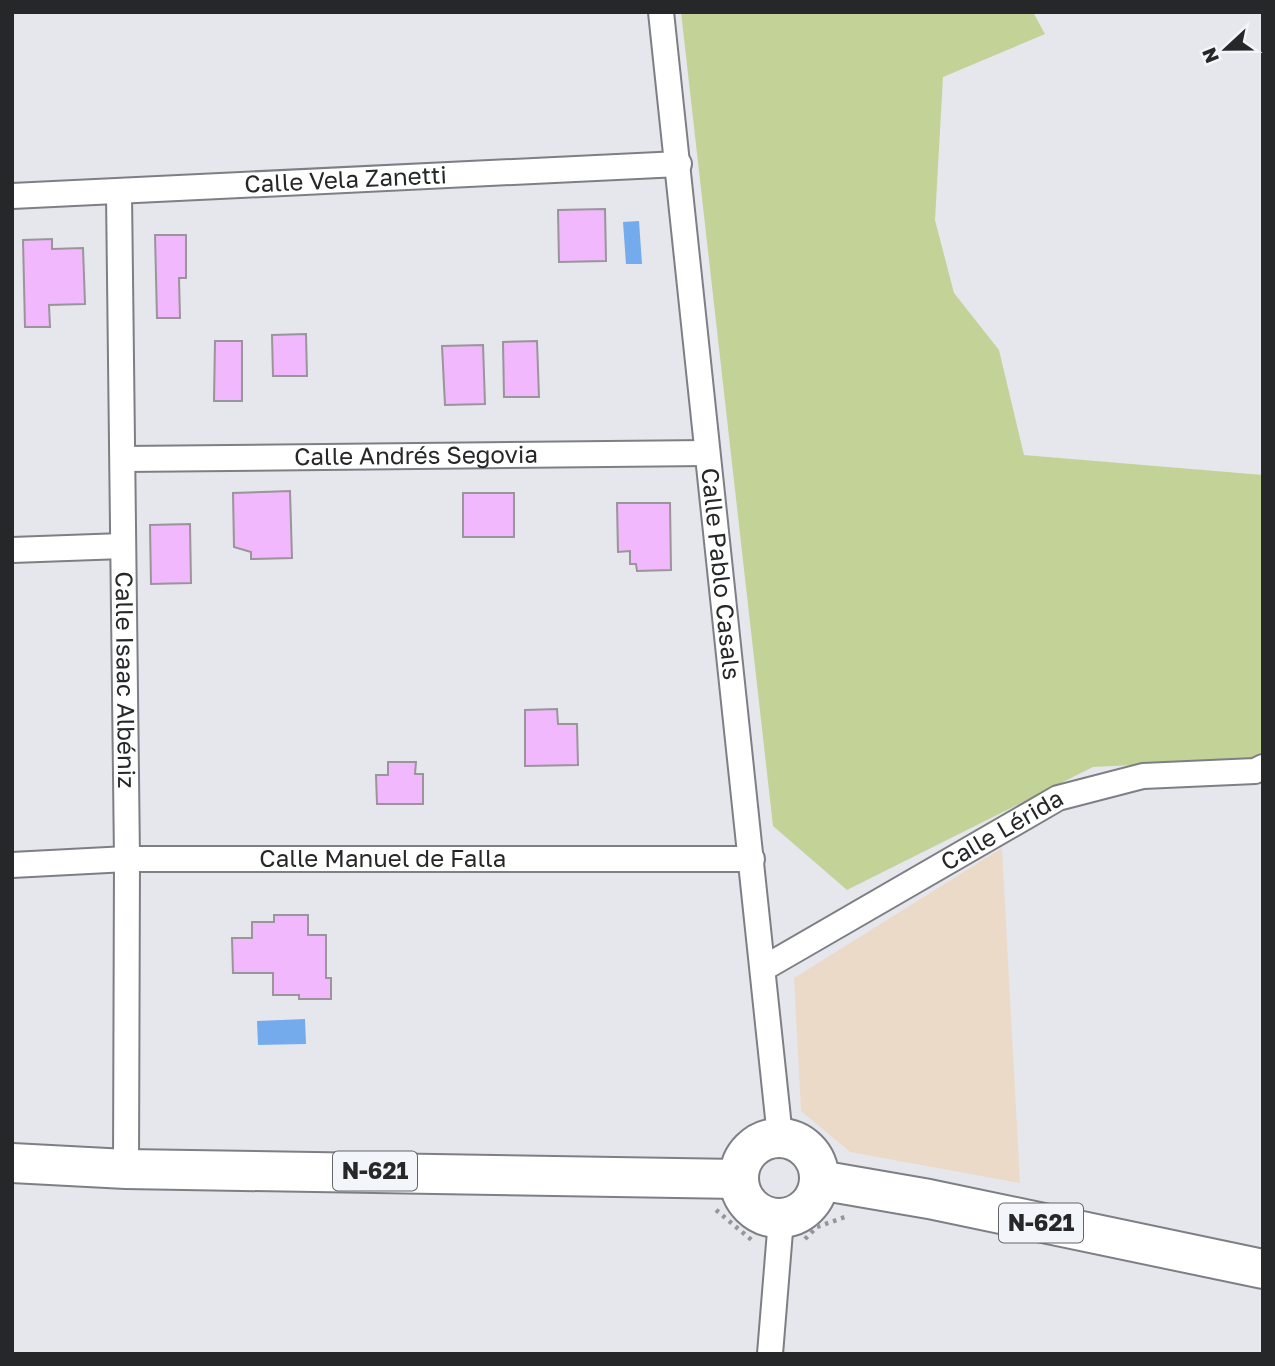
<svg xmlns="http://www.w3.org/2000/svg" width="1275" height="1366" font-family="'Golos Text',sans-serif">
	<rect width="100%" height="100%" fill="#e5e7ed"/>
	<polygon fill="#ecdac9" points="1002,848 1020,1183 850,1152 801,1111 794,978"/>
	<polygon fill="#c3d397" points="681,12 1033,12 1045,34 943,77 935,220 954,293 999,350 1024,455 1263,475 1263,754 1258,759 1093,767 847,890 773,826"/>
	<g fill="#74abed">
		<polygon points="639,221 642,264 626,264 623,222"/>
		<polygon points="305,1019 306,1044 258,1045 257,1021"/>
	</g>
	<g fill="#f2b8fe" stroke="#999599" stroke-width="2">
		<polygon points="605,209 606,261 559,262 558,210"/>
		<polygon points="155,235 186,235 186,278 179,278 180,318 157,318"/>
		<polygon points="52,239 52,249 83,248 85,304 49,305 50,327 25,327 23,240"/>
		<polygon points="306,334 307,376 273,376 272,335"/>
		<polygon points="215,341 242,341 242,401 214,401"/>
		<polygon points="537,341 539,397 504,397 503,342"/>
		<polygon points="483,345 485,404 445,405 442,346"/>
		<polygon points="290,491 292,558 251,559 251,552 234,547 233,493"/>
		<rect x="463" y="493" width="51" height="44"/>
		<polygon points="617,503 670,503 671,570 637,571 636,564 630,564 630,551 618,552"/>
		<polygon points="190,524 191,583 151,584 150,525"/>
		<polygon points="557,709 558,724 577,724 578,765 525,766 525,710"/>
		<polygon points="388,762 416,762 415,774 423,774 423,804 377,804 376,775 388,775"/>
		<polygon points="274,915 308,915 308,935 326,935 326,978 331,978 331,999 299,999 299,995 273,995 273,973 233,973 232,938 252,938 252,922 274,922"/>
	</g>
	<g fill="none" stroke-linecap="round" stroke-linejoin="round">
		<defs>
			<g id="street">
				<path id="s1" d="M661 12 780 1137"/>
				<path id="s2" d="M119 194 127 859 126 1169"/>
				<path id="s3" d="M12 196 679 164"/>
				<path id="s4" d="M124 459 707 453"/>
				<polyline points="12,550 123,546"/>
				<path id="s5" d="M12 865 127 859H752"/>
				<path id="s6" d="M764 968 1058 798 1143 776 1255 771 1263 767"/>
				<polyline points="770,1354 781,1219"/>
			</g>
			<g id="highway">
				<circle cx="779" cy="1178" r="40"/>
				<polyline points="12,1163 126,1169 738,1179"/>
				<polyline points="819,1180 929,1199 1263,1269"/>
			</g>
		</defs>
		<use href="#street" stroke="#7d7f84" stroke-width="28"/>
		<use href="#highway" stroke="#7d7f84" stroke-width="42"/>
		<g stroke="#94969a" stroke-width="4.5" stroke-dasharray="3.5 5" stroke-linecap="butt">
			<polyline points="716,1210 754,1242"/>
			<polyline points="805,1239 817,1227 845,1217"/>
		</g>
		<use href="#street" stroke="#fff" stroke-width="24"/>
		<use href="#highway" stroke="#fff" stroke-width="38"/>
	</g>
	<g text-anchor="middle" stroke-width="5" stroke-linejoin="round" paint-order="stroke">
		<g fill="#f2f5fa" stroke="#636568" stroke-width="2">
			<rect x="333" y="1151.5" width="84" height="39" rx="5"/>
			<rect x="999" y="1203.5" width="84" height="39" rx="5"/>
		</g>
		<g font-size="23" font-weight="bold" fill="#262729">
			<text x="375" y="1179">N-621</text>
			<text x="1041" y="1231">N-621</text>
		</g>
		<g font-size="24" fill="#262729" stroke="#f2f5fa">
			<text dy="8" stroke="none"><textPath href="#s3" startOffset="334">Calle Vela Zanetti</textPath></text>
			<text dy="8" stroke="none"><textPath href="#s4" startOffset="292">Calle Andrés Segovia</textPath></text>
			<text dy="8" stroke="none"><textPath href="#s1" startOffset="565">Calle Pablo Casals</textPath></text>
			<text dy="8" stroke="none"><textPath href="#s2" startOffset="486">Calle Isaac Albéniz</textPath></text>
			<text dy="8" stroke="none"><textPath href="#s6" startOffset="275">Calle Lérida</textPath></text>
			<text dy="8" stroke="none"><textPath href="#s5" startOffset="371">Calle Manuel de Falla</textPath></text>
		</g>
	</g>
	<rect width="1275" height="1366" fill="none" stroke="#262729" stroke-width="28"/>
	<g transform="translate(1226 49) rotate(248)" stroke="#f2f5fa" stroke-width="5" paint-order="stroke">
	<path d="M0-5L12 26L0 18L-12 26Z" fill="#262729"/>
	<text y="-10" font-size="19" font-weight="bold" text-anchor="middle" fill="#262729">N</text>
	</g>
</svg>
